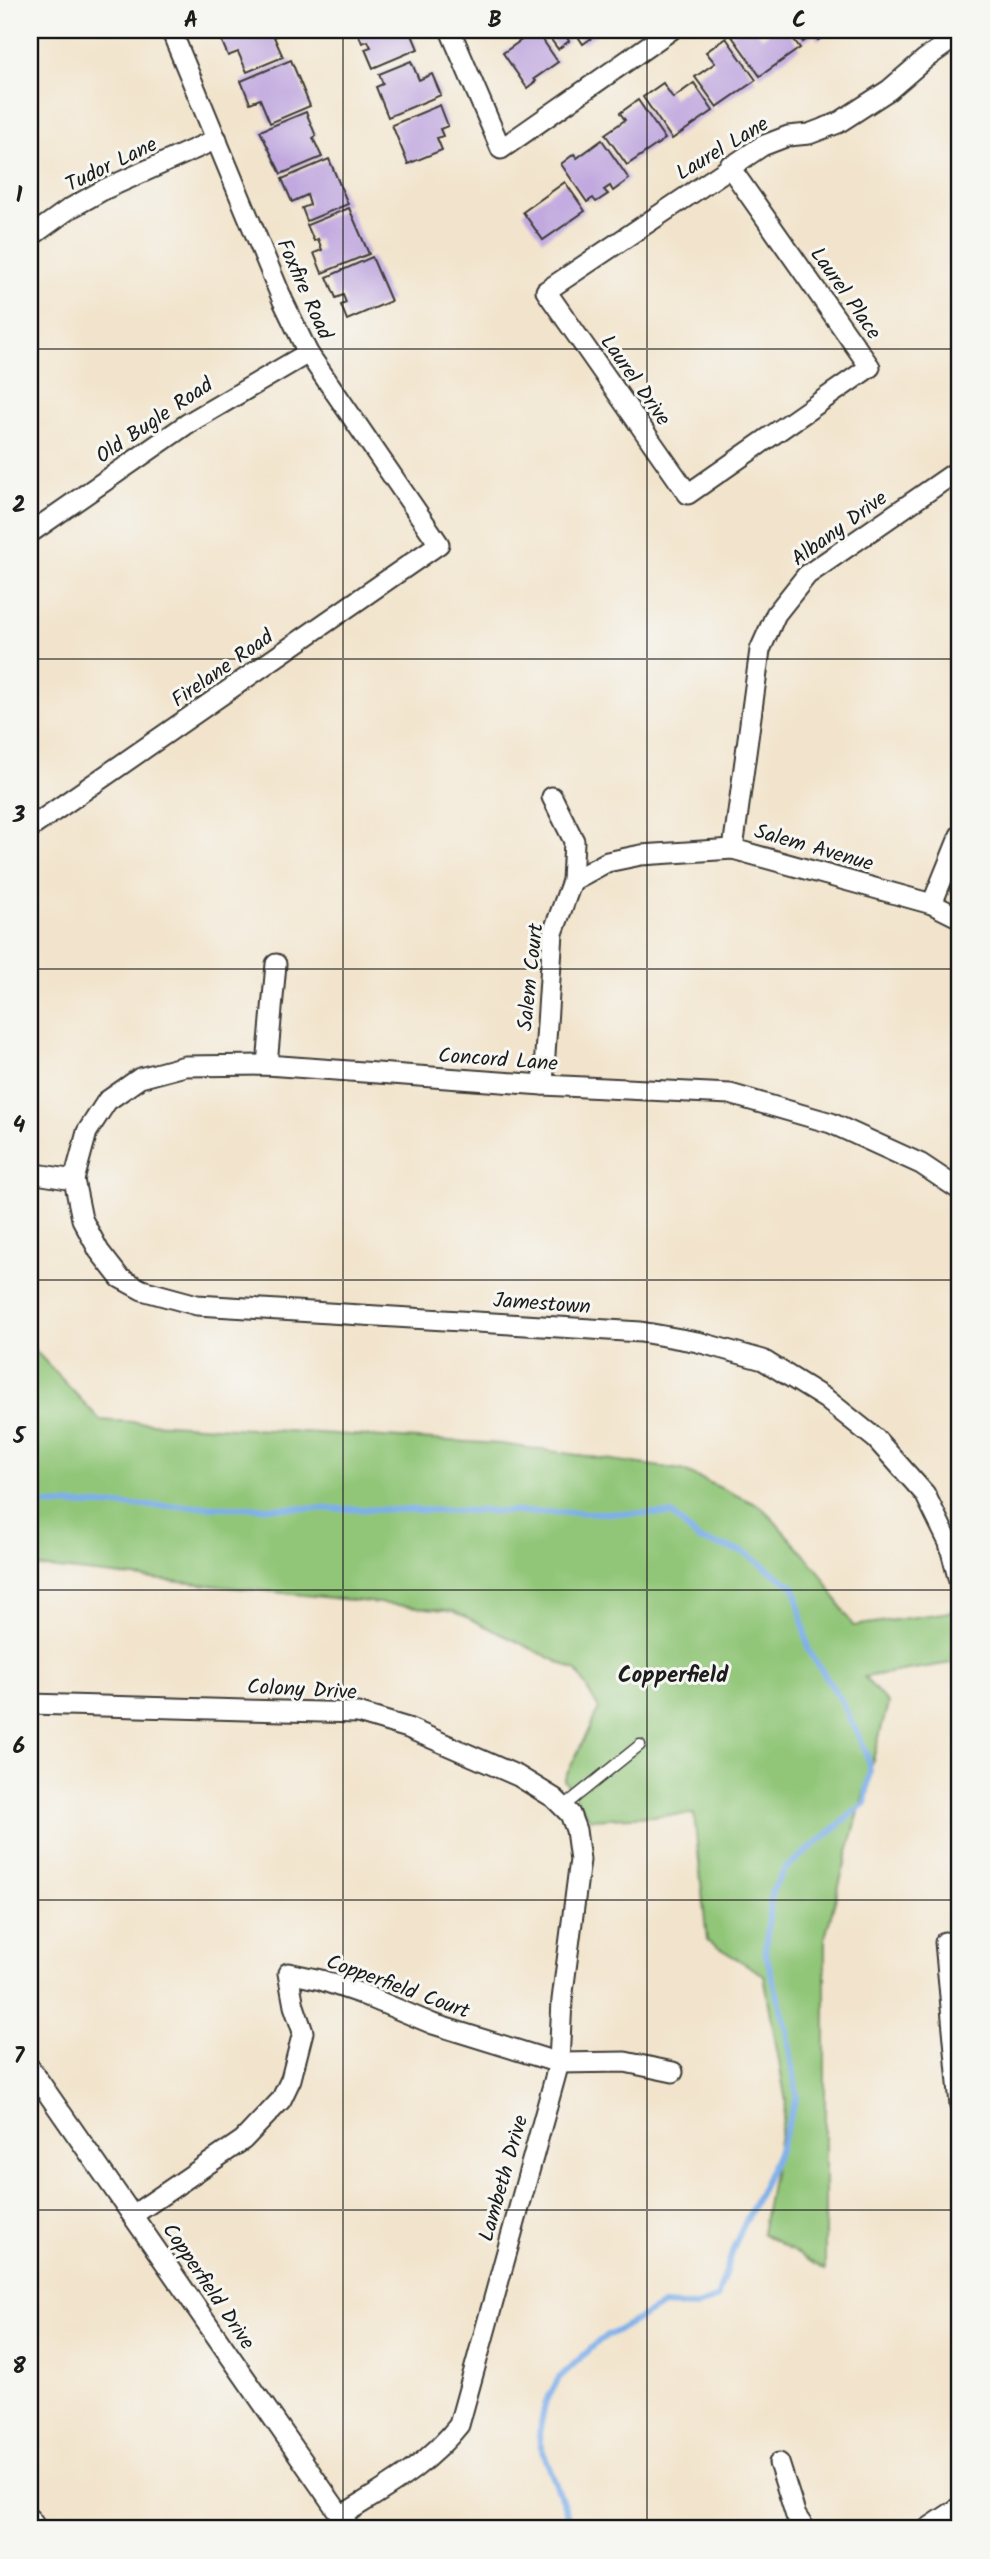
<svg xmlns="http://www.w3.org/2000/svg" width="990" height="2559" font-family="Kalam,sans-serif">
	<rect width="100%" height="100%" fill="#f6f6f2"/>
	<filter id="ink" filterUnits="userSpaceOnUse"><feTurbulence type="fractalNoise" baseFrequency=".0143" numOctaves="2"/><feDisplacementMap in="SourceGraphic" scale="14" xChannelSelector="R" yChannelSelector="G"/><feConvolveMatrix kernelMatrix="1 2 1 2 8 2 1 2 1" color-interpolation-filters="sRGB"/></filter>
	<filter id="wash" filterUnits="userSpaceOnUse"><feTurbulence type="fractalNoise" baseFrequency=".00686" numOctaves="4" result="noise"/><feDisplacementMap in="SourceGraphic" scale="28" xChannelSelector="R" yChannelSelector="G"/><feGaussianBlur stdDeviation="1.57" result="paint"/><feColorMatrix in="noise" values="0 0 0 0 0 0 0 0 0 0 0 0 0 0 0 0 0 1.4 0 .05"/><feComposite in="paint" operator="in"/></filter>
	<g filter="url(#wash)">
		<rect width="100%" height="100%" fill="#f2e4cc"/>
		<polygon fill="#91c678" stroke="#56714a" stroke-width="2" points="30,1345 100,1420 501,1444 682,1470 762,1507 819,1571 853,1626 957,1611 958,1662 864,1677 888,1704 825,1938 825,2270 762,2233 786,2102 764,1975 707,1941 694,1814 590,1819 564,1780 599,1709 577,1671 454,1611 30,1566"/>
		<g fill="none" stroke-linecap="round" stroke-linejoin="round">
			<polyline stroke="#7eafea" stroke-width="6" points="30,1504 672,1514 699,1540 744,1552 795,1588 809,1651 841,1700 866,1752 870,1771 865,1803 785,1869 772,1891 765,1951 787,2029 797,2096 779,2151 735,2244 717,2298 695,2307 663,2305 599,2341 559,2378 545,2404 539,2433 540,2444 569,2518 570,2529"/>
		</g>
		<g id="blocks">
			<g fill="#c1a9df">
				<polygon points="223,30 278,30 280,34 274,37 283,57 247,72 238,52 228,56 218,32"/>
				<polygon points="357,30 394,30 395,34 410,30 418,49 373,68 365,49 371,47 368,41 362,43"/>
				<polygon points="536,30 558,62 534,79 536,81 527,88 503,53"/>
				<polygon points="544,30 603,30 583,44 575,32 567,38 569,41 558,49"/>
				<polygon points="738,30 756,30 762,38 770,32 768,30 787,30 800,48 760,76 731,35"/>
				<polygon points="795,30 833,30 818,40 814,34 803,42"/>
				<polygon points="726,38 756,80 717,107 695,77 715,63 706,52"/>
				<polygon points="291,60 310,106 270,123 260,99 250,103 241,81"/>
				<polygon points="411,61 419,80 432,74 441,95 388,117 376,87 383,84 379,74"/>
				<polygon points="663,83 673,98 694,83 713,111 672,139 643,97"/>
				<polygon points="638,100 665,139 627,165 605,134 625,120 620,113"/>
				<polygon points="440,105 448,126 440,129 443,136 437,138 442,150 408,164 392,125"/>
				<polygon points="306,112 316,136 313,138 322,157 281,174 260,131"/>
				<polygon points="602,140 629,179 613,191 610,186 604,190 608,194 596,202 593,198 587,202 561,164 574,154 577,158"/>
				<polygon points="329,159 348,204 307,221 302,208 310,205 307,195 292,202 282,179"/>
				<polygon points="565,182 585,211 543,240 523,212"/>
				<polygon points="349,208 369,254 322,273 314,253 322,250 318,239 314,241 307,225"/>
				<polygon points="372,257 391,301 347,320 341,305 346,303 343,295 336,298 327,277"/>
			</g>
		</g>
	</g>
	<g filter="url(#ink)">
		<use href="#blocks" fill-opacity="0" stroke="#3c3a36" stroke-width="2"/>
		<g fill="none" stroke-linecap="round" stroke-linejoin="round">
			<defs>
				<polyline id="lane" points="563,1807 640,1745"/>
				<g id="street">
					<polyline points="450,30 501,149 671,30"/>
					<polyline points="729,166 870,367 688,494 546,291 762,146 788,136 809,134 838,123 889,90 925,59 960,34"/>
					<polyline points="30,237 69,209 105,189 217,139"/>
					<polyline points="30,533 187,424 308,353"/>
					<polyline points="30,828 439,544 308,353 283,301 171,30"/>
					<polyline points="733,849 760,650 776,614 807,575 960,469"/>
					<polyline points="572,881 607,862 641,855 733,849 932,904 960,918"/>
					<polyline points="932,904 960,835"/>
					<polyline points="267,1065 276,964"/>
					<polyline points="543,1085 553,933 572,881 574,841 552,797"/>
					<polyline points="30,1173 74,1180"/>
					<polyline points="960,1190 921,1164 831,1123 730,1094 543,1085 267,1065 185,1066 140,1078 107,1101 87,1132 74,1180 82,1219 99,1251 120,1278 142,1290 197,1305 641,1332 698,1342 763,1360 826,1399 876,1439 925,1494 949,1543 960,1585"/>
					<path d="M30 1704 358 1713 408 1728 518 1776 554 1798 570 1814 576 1830 580 1860 562 2000 559 2063 459 2425C426 2467 385 2488 341 2516"/>
					<polyline points="945,1942 960,2105"/>
					<polyline points="30,2068 350,2529"/>
					<polyline points="133,2215 243,2140 281,2100 291,2079 303,2032 294,2006 288,1973 321,1980 359,1993 433,2024 559,2063 625,2062 673,2072"/>
					<polyline points="779,2463 796,2516 805,2529"/>
					<polyline points="30,2519 37,2529"/>
					<polyline points="927,2529 960,2507"/>
				</g>
			</defs>
			<use href="#lane" stroke="#3c3a36" stroke-width="13"/>
			<use href="#street" stroke="#3c3a36" stroke-width="23"/>
			<use href="#lane" stroke="#fff" stroke-width="10"/>
			<use href="#street" stroke="#fff" stroke-width="19"/>
		</g>
	</g>
	<path fill="none" stroke="#1c1c1c" stroke-width="2" stroke-opacity="0.55" d="M343 30V2529M647 30V2529M30 349H960M30 659H960M30 969H960M30 1280H960M30 1590H960M30 1900H960M30 2210H960"/>
	<g text-anchor="middle" stroke-width="6" stroke-linejoin="round" paint-order="stroke">
		<g font-size="21" fill="#1c1c1c" stroke="#f6f6f2">
			<text transform="translate(722 148) rotate(-31)" y="7">Laurel Lane</text>
			<text transform="translate(111 164) rotate(-26)" y="7">Tudor Lane</text>
			<text transform="translate(305 289) rotate(66)" y="7">Foxfire Road</text>
			<text transform="translate(846 293) rotate(55)" y="7">Laurel Place</text>
			<text transform="translate(636 380) rotate(55)" y="7">Laurel Drive</text>
			<text transform="translate(154 420) rotate(-34)" y="7">Old Bugle Road</text>
			<text transform="translate(839 528) rotate(-36)" y="7">Albany Drive</text>
			<text transform="translate(222 668) rotate(-35)" y="7">Firelane Road</text>
			<text transform="translate(814 847) rotate(16)" y="7">Salem Avenue</text>
			<text transform="translate(530 977) rotate(-84)" y="7">Salem Court</text>
			<text transform="translate(498 1059) rotate(4)" y="7">Concord Lane</text>
			<text transform="translate(542 1303) rotate(4)" y="7">Jamestown</text>
			<text transform="translate(302 1689) rotate(3)" y="7">Colony Drive</text>
			<text transform="translate(398 1986) rotate(20)" y="7">Copperfield Court</text>
			<text transform="translate(503 2178) rotate(-74)" y="7">Lambeth Drive</text>
			<text transform="translate(209 2286) rotate(56)" y="7">Copperfield Drive</text>
		</g>
		<g font-size="23" font-weight="bold" fill="#1c1c1c" stroke="#f6f6f2">
			<text x="673" y="1682">Copperfield</text>
		</g>
	</g>
	<rect width="990" height="2559" fill="none" stroke="#f6f6f2" stroke-width="77"/>
	<rect x="38" y="38" width="913" height="2482" fill="none" stroke="#1c1c1c" stroke-width="2.5"/>
	<g font-size="23" text-anchor="middle" font-weight="bold" fill="#1c1c1c">
		<text x="191" y="27">A</text>
		<text x="495" y="27">B</text>
		<text x="799" y="27">C</text>
		<text x="19" y="202">1</text>
		<text x="19" y="512">2</text>
		<text x="19" y="822">3</text>
		<text x="19" y="1132">4</text>
		<text x="19" y="1443">5</text>
		<text x="19" y="1753">6</text>
		<text x="19" y="2063">7</text>
		<text x="19" y="2373">8</text>
	</g>
</svg>
